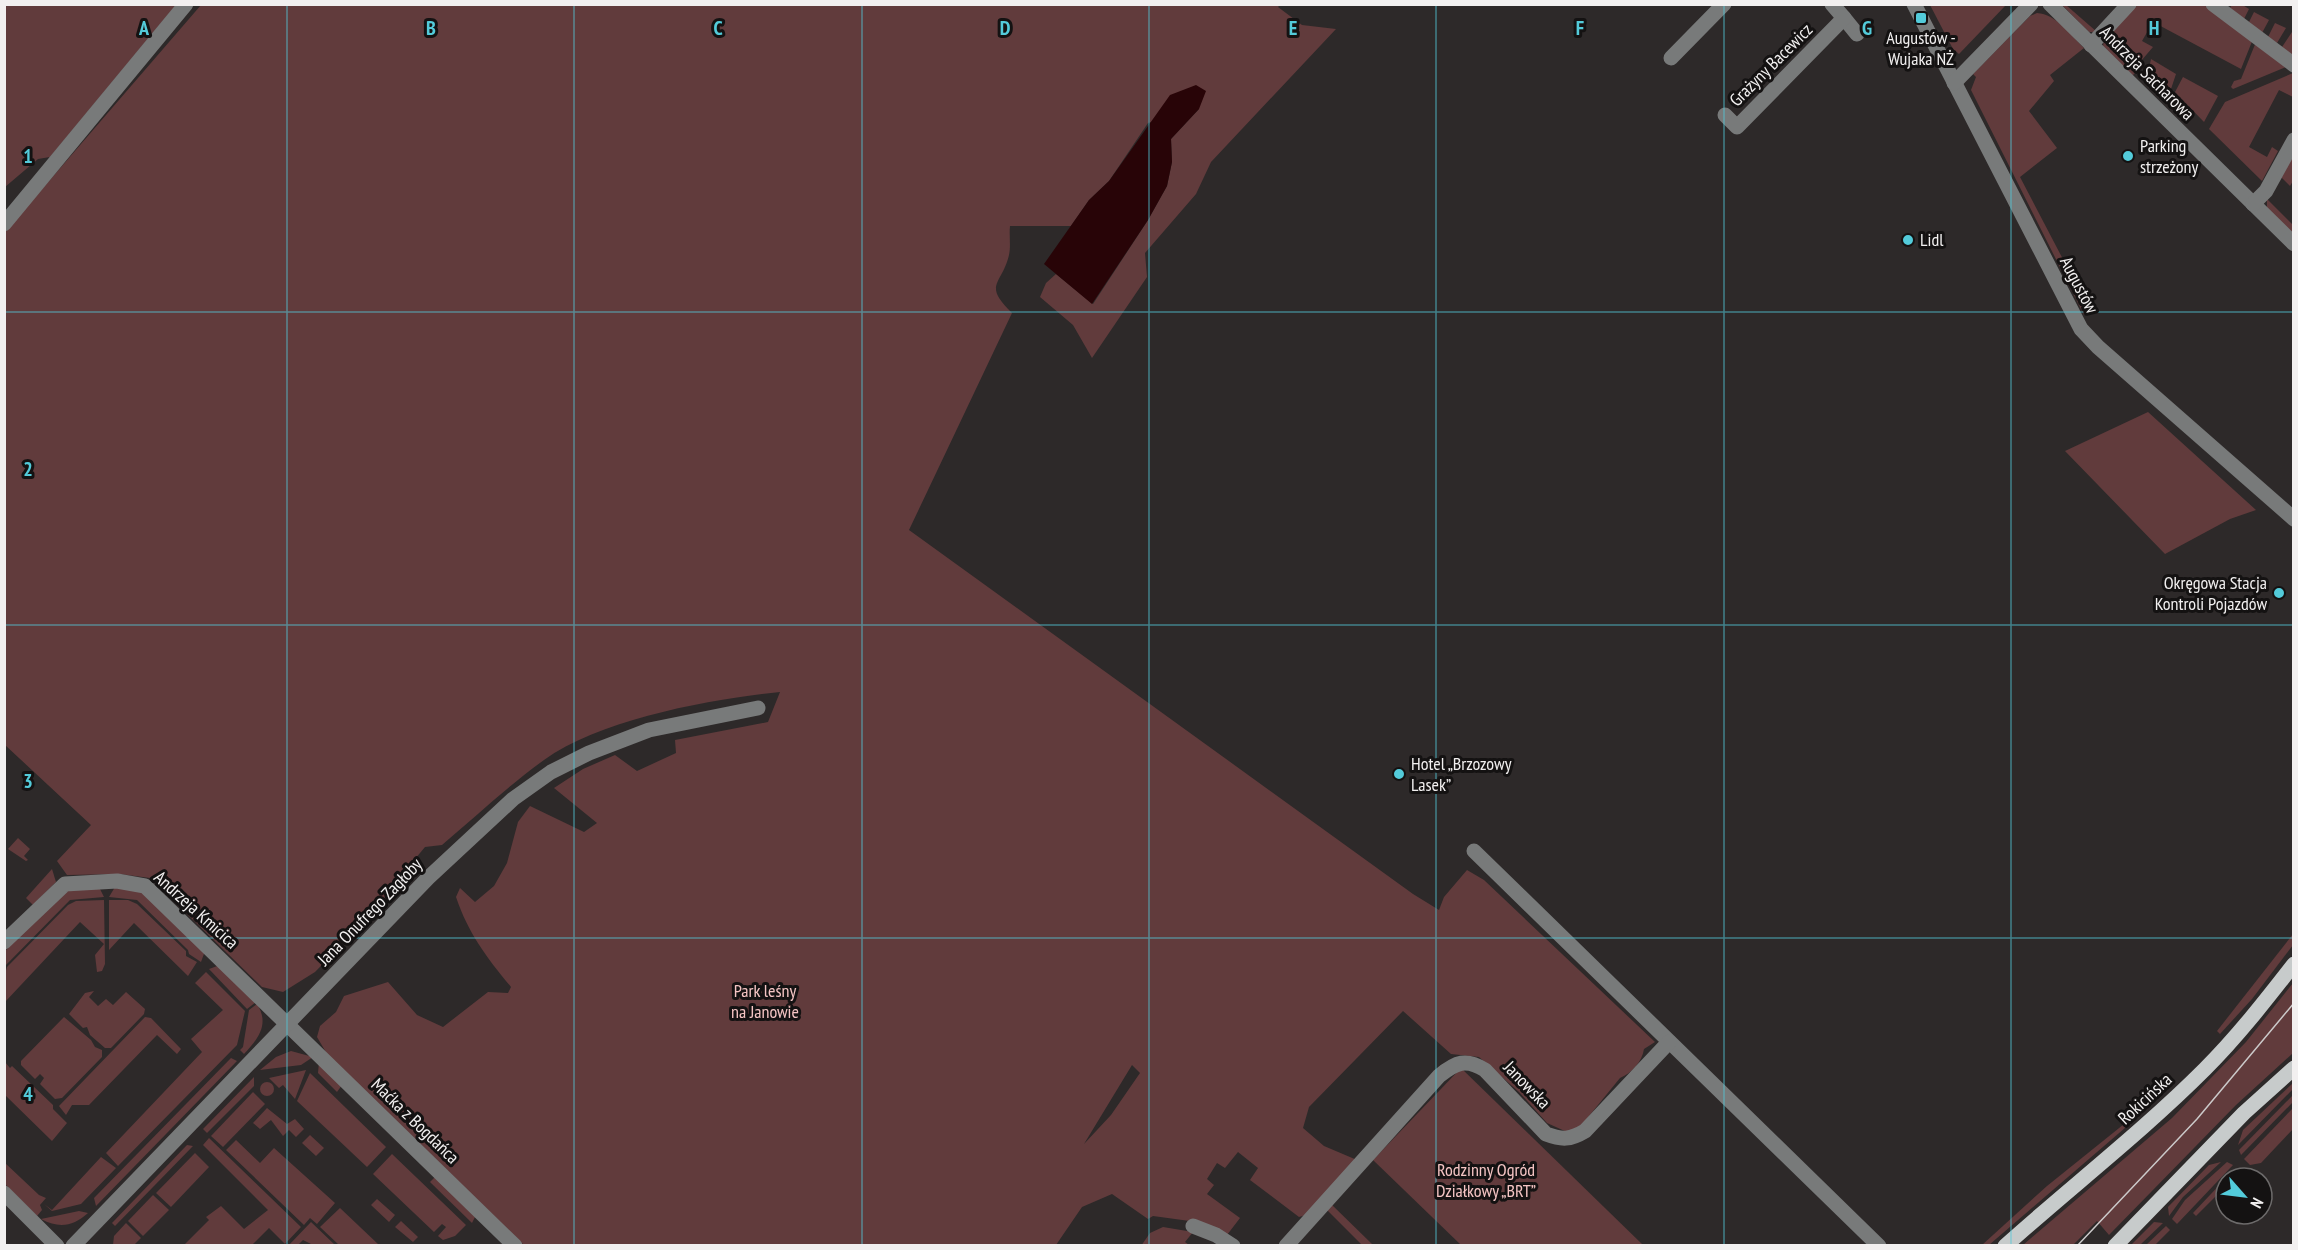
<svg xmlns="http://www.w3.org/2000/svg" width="2298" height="1250" font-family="'PT Sans Narrow',sans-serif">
	<rect width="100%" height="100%" fill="#2d2929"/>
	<g fill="#613b3c" fill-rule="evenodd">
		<polygon points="2241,4 2249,9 2244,19 2230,8 2232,5"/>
		<polygon points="5,5 176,5 50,157 38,159 5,187"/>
		<path d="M201 5H1280L1278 7 1302 25 1336 29 1211 162 1196 194 1145 253 1147 277 1092 358 1073 325 1040 297 1046 283 1056 274 1093 304 1148 220 1167 186 1172 162 1171 139 1199 109 1148 123 1109 181 1089 200 1071 226H1010C1009 235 1011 246 1009 255 1002 285 982 284 1012 313L909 530 1413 894 1439 910 1444 897 1467 870 1484 880 1655 1042 1644 1049C1642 1062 1632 1073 1620 1078L1580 1127 1567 1132 1547 1123 1519 1092 1479 1057 1451 1054 1403 1011 1309 1107 1303 1128 1324 1146 1357 1160 1306 1215 1299 1217 1250 1180 1258 1168 1238 1152 1225 1168 1217 1163 1207 1179 1214 1185 1207 1194 1240 1218 1227 1235 1197 1222 1153 1216 1148 1219 1112 1194 1082 1207 1056 1245H524L327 1054 317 1037 320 1026 336 1012 344 996 388 982 417 1015 443 1027 488 992 508 993 511 987C487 958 468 933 456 897L460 888 475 902 494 886 507 863 518 822 530 806 584 832 597 823 554 788 583 769 615 755 637 771 676 753 675 740 768 722 780 692C711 699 601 719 544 760 508 786 475 817 442 845L425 847 410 865 412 879 363 923 315 972 283 992 262 987 150 878 120 874 67 875 57 861 91 825 5 745V232ZM1132 1065 1140 1073 1111 1115 1084 1144Z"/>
		<polygon points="1930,5 2006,5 1959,54 1953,49"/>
		<polygon points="2062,5 2066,5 2097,32 2089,32"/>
		<polygon points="2135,5 2207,5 2253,39 2241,69 2153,22 2142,41 2153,47 2141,61 2109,32"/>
		<polygon points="2254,12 2269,20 2262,33 2249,22"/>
		<path d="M2037 13C2056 14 2071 35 2084 48L2050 75 2054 81 2029 111 2057 148 2020 177 2090 311 2084 315 1971 90 1976 77 1973 74 2030 16Z"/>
		<polygon points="2275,23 2286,28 2277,43 2268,37"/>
		<polygon points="2292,32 2293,33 2293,56 2282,47"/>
		<polygon points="2104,38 2139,69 2132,76 2103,47"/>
		<polygon points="2256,42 2286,67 2233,89 2231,87 2234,81 2241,79"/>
		<polygon points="2151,59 2176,74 2171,89 2149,69"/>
		<polygon points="2293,73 2293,97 2279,90 2249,147 2267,157 2272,147 2278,151 2262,181 2209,129 2225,102"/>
		<polygon points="2183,77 2218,96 2204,122 2175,92"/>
		<polygon points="2293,151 2293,181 2290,186 2280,176"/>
		<polygon points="2267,199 2293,225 2293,234 2267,209"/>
		<polygon points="2148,412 2256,510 2230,519 2165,554 2065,451"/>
		<polygon points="18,838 30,849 24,856 28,860 26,861 8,849"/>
		<polygon points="52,869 56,882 33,905 26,898"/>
		<polygon points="99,887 104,897 70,900 5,966 5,951 63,891"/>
		<polygon points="115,887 137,888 205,951 201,962 189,954 188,950 137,900 109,897"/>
		<polygon points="104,900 105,964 102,971 97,972 95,955 104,944 80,922 5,1002 5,974 7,967 68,905 76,901"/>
		<polygon points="109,900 128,900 137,904 186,951 186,956 197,962 188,976 134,923 109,950"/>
		<polygon points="2293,934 2293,945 2252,999 2220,1034 2217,1031"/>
		<polygon points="220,965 256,1002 247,1009 209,969"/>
		<polygon points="206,972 245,1011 237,1045 118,1166 106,1153 202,1052 191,1039 223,1010 195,983"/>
		<polygon points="2293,983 2293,1053 2236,1105 2109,1235 2097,1221 2073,1245 2023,1245 2172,1118 2246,1042"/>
		<polygon points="94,991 89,997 98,1006 106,999 113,1005 126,992 145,1009 144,1014 111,1048 105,1048 90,1035 87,1027 83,1028 69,1014 85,993"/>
		<path d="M257 1004C270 1024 258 1039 244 1054L240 1050 243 1047 249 1010Z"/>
		<polygon points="64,1017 91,1040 95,1047 102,1050 102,1057 62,1098 55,1099 40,1084 44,1078 40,1074 35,1079 21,1065 21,1061"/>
		<polygon points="145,1017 151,1018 181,1049 177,1054 157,1035 89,1105 72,1105 66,1115 59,1106"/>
		<polygon points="291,1051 313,1057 301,1065 260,1070 276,1057"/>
		<polygon points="231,1058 237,1061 96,1206 94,1198"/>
		<polygon points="5,1062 10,1068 12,1066 53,1105 53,1109 67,1123 52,1141 5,1095"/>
		<polygon points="319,1062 342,1085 337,1092 318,1073"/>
		<polygon points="1461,1068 1643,1245 1461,1245 1373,1160"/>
		<polygon points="306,1070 295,1099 283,1085 279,1088 269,1078"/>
		<polygon points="310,1073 386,1147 367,1167 297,1101"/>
		<polygon points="254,1077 254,1086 207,1133 203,1129"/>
		<circle cx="267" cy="1089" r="7"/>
		<polygon points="2293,1083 2293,1089 2238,1145 2243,1130"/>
		<polygon points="253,1092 265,1104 223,1147 211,1136"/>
		<polygon points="2293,1095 2293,1102 2241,1155 2239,1150"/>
		<polygon points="2149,1104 2147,1109 1989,1245 1982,1245 2047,1186"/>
		<polygon points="267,1108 287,1124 295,1119 304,1129 296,1137 289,1130 283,1136 271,1120 260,1129 253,1123"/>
		<polygon points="2293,1108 2293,1129 2261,1163 2250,1165 2244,1159"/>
		<polygon points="310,1135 324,1148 316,1156 302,1143"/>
		<polygon points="209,1138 301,1227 285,1244 269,1228 252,1245 184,1245 209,1220 206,1217 221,1206 244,1229 268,1210 203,1145"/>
		<polygon points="236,1140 260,1163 274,1148 335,1203 317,1224 310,1218 304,1225 226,1150"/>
		<polygon points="187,1145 193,1146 115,1226 112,1223"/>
		<polygon points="195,1153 209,1167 171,1207 156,1193"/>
		<polygon points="392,1154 466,1225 455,1236 443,1240 438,1236 446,1227 442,1224 434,1232 373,1174"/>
		<polygon points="101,1157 116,1168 81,1204 52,1211 44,1204 52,1210"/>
		<polygon points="4,1162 39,1195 46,1198 40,1205 42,1210 37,1216 5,1184"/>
		<polygon points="2221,1162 2183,1197 2169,1216 2168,1207 2209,1165"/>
		<polygon points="2227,1162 2233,1165 2177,1224 2172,1219 2185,1200"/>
		<polygon points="435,1177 476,1215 472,1223 430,1182"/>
		<polygon points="2226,1178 2226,1186 2196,1216 2193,1213"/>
		<polygon points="153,1195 169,1210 143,1236 128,1221"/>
		<polygon points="377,1199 395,1215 389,1222 371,1205"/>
		<polygon points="1330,1203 1373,1245 1362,1245 1325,1208"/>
		<polygon points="340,1208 379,1245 339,1245 320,1227"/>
		<path d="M79 1211 88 1213C73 1226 60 1229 41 1219Z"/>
		<polygon points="401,1221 418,1237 413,1242 395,1227"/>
		<polygon points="311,1222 335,1245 313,1245 303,1240 299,1244 289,1245"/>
		<polygon points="2154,1222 2163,1223 2140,1245 2131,1245"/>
		<polygon points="126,1223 141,1238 134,1245 113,1245 114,1236"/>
		<polygon points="2166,1226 2170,1230 2155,1245 2146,1245"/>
		<polygon points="1163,1227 1193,1232 1185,1242 1189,1245 1141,1246 1150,1233"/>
	</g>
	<polygon fill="#280407" points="1196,85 1206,91 1199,109 1171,139 1172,162 1167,186 1148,220 1092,304 1044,264 1089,200 1109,181 1170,95"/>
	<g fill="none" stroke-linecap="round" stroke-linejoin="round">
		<g stroke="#787a7a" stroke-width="15">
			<polyline points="1914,4 2081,329 2098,347 2294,519"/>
			<polyline points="2050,4 2294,244"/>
			<polyline points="2213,4 2294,65"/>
			<polyline points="1844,18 1857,34"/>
			<polyline points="2091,45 2129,4"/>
			<polyline points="1671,58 1724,4"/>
			<polyline points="1954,83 2031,4"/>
			<polyline points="1725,115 1737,127 1844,18 1832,4"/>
			<polyline points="2253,204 2266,191 2294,140"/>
			<polyline points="4,224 186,4"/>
			<polyline points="1474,851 1879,1246"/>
			<polyline points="4,942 65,884 117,881 145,886 515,1246"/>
			<polyline points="4,1193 57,1246"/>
			<polyline points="1193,1226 1216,1235 1233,1246"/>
			<polyline points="73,1246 428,878 513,799 551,772 589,753 649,730 758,708"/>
			<path d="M1286 1246 1439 1076C1456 1062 1466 1058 1485 1070L1546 1134C1562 1140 1570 1140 1585 1131L1669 1042"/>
		</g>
		<g stroke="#c7cbcb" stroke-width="15">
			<path d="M2005 1246C2072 1186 2142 1132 2205 1069 2237 1037 2266 1000 2294 964"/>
			<polyline points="2115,1246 2244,1113 2294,1068"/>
		</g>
		<polyline stroke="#cccaca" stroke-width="1.5" points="2077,1246 2197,1119 2294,1003"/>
	</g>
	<path fill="none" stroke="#53cbda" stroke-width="1.5" stroke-opacity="0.55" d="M287 4V1246M574 4V1246M862 4V1246M1149 4V1246M1436 4V1246M1724 4V1246M2011 4V1246M4 312H2294M4 625H2294M4 938H2294"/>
	<g fill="#53cbda" stroke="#141212" stroke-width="2">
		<rect x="1915" y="12" width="12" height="12" rx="3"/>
		<circle cx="2128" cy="156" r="6"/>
		<circle cx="1908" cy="240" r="6"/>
		<circle cx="2279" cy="593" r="6"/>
		<circle cx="1399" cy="774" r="6"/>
	</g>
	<g text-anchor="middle" stroke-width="6" stroke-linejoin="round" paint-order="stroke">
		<g font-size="18" fill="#f2f0f0" stroke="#141212" text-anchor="start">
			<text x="1921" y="44" text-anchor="middle">Augustów -<tspan x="1921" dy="21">Wujaka NŻ</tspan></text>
			<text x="2140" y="152">Parking<tspan x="2140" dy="21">strzeżony</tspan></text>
			<text x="1920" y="246">Lidl</text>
			<text x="2267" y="589" text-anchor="end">Okręgowa Stacja<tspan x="2267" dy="21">Kontroli Pojazdów</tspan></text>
			<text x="1411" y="770">Hotel „Brzozowy<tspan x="1411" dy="21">Lasek”</tspan></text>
		</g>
		<g font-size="18" fill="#f2f0f0" stroke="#141212">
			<text transform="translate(1771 65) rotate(-45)" y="6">Grażyny Bacewicz</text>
			<text transform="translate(2147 73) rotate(45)" y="6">Andrzeja Sacharowa</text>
			<text transform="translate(2079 285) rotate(62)" y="6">Augustów</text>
			<text transform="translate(196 910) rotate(42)" y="6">Andrzeja Kmicica</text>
			<text transform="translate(370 912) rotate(-46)" y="6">Jana Onufrego Zagłoby</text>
			<text transform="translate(1527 1085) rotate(46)" y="6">Janowska</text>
			<text transform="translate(2145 1099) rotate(-43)" y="6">Rokicińska</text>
			<text transform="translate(415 1121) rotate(44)" y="6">Maćka z Bogdańca</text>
		</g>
		<g font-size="18" fill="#f5c5c4" stroke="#141212">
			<text x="765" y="997">Park leśny<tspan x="765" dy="21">na Janowie</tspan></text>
			<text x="1486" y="1176">Rodzinny Ogród<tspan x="1486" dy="21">Działkowy „BRT”</tspan></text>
		</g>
	</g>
	<g font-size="20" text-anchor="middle" font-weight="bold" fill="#53cbda" stroke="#141212" stroke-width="6" stroke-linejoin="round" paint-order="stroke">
		<text x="144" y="35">A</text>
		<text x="431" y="35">B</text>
		<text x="718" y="35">C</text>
		<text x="1005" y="35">D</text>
		<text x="1293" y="35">E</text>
		<text x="1580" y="35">F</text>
		<text x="1867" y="35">G</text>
		<text x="2154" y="35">H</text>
		<text x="28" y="163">1</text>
		<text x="28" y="476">2</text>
		<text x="28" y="788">3</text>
		<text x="28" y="1101">4</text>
	</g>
	<rect width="2298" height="1250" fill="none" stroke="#f2f0f0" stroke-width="12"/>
	<g transform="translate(2244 1196) rotate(118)"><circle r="28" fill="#141212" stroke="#6d6b6b" stroke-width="1.5"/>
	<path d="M0-4.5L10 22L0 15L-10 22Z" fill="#53cbda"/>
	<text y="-9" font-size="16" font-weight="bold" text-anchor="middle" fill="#f2f0f0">N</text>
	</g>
</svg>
